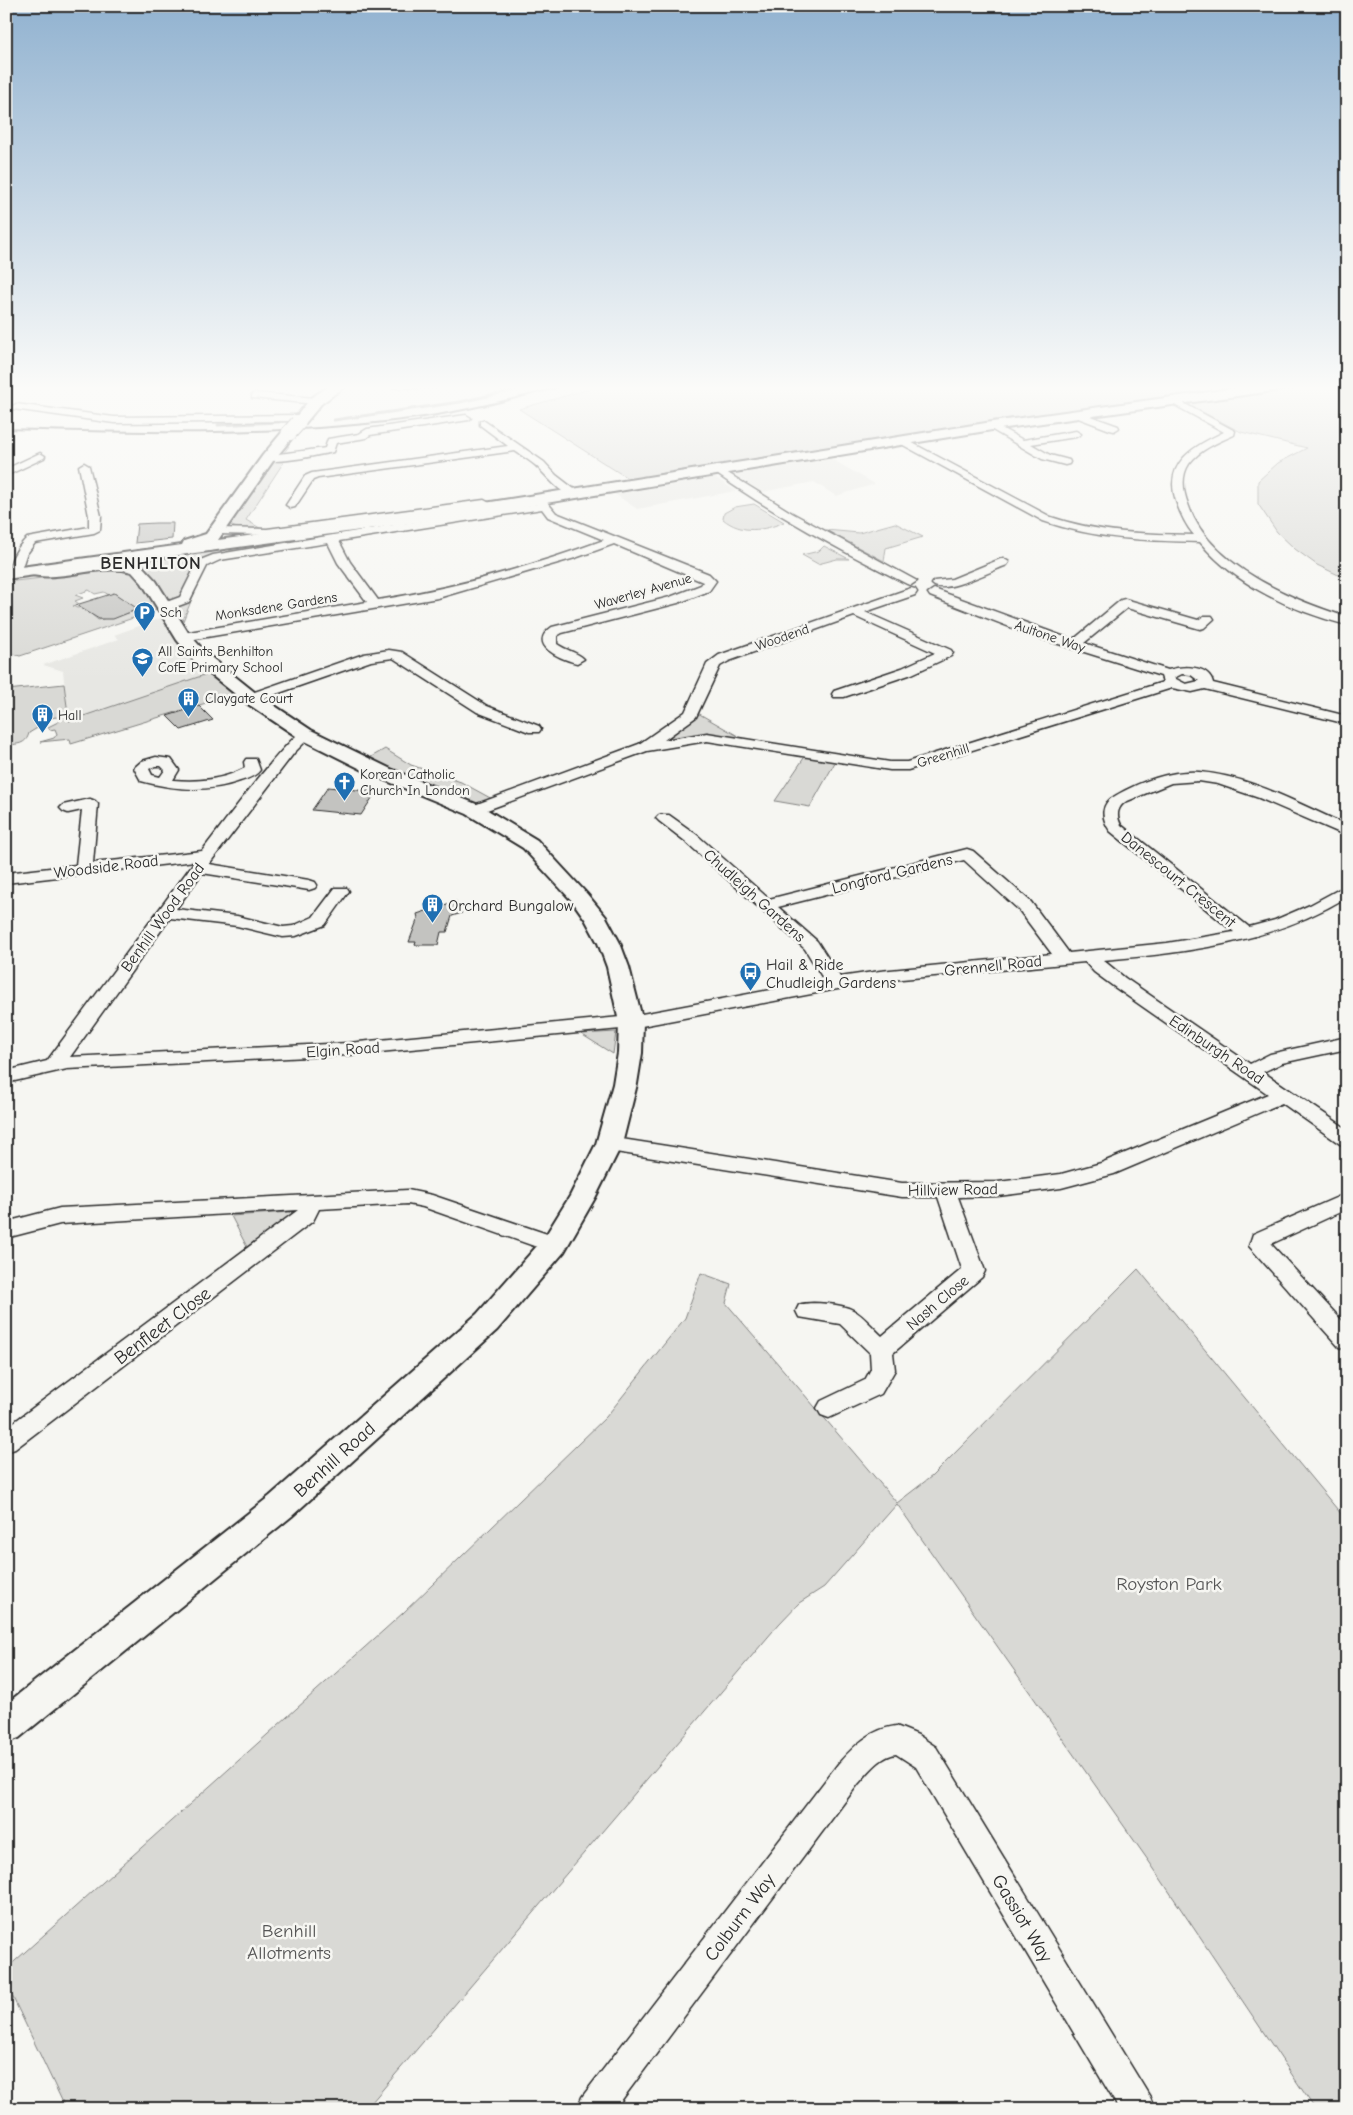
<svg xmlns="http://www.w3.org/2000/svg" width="1353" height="2115" font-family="'Comic Neue',sans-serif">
	<rect width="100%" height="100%" fill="#f6f6f2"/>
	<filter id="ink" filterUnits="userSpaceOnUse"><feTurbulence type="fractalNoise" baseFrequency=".02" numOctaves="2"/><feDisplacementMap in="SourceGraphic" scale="10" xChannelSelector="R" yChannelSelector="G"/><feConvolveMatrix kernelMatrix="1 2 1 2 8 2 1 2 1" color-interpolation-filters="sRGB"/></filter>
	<g filter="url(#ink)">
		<g fill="#e7e7e3">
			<polygon points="828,457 875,484 836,496 814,482 762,492 732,473"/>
			<polygon points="713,476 736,491 637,509 615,494 679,484 677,481"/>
			<polygon points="167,616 239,693 71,744 63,671 43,665 119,639 114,635"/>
		</g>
		<g fill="#d9d9d5" stroke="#828280" fill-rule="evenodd">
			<polygon points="604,385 1260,385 948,429 632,481 519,409"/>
			<polygon points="1334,385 1347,385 1347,579 1317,565 1295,549 1277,532 1258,504 1258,481 1278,463 1307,448 1241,432 1187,404"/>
			<path d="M279 445 289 446 281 457H287L246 520 265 531C251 530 236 531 226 522Z"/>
			<path d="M754 504 784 522C764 531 741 534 723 519L724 513 735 507Z"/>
			<polygon points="504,510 230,551 228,547"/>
			<polygon points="895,523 923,537 886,548 884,561 826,530 859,533"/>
			<polygon points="824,546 849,559 837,559 818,564 802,555 819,551"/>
			<polygon points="219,547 223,554 208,559 183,621 176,622 139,568 73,566"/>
			<path d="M125 569 135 574 157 610 20 656 6 652V582ZM89 590 95 594 104 592 109 595 115 593 132 612 98 620 83 607 77 608 73 606 79 604 75 601 83 598 75 595Z"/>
			<path d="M213 672 239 693 71 744 70 739 40 742 54 738 57 734 55 729 50 730 48 727 60 721 57 717 48 718 39 727 29 733C26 745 17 744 6 745L7 690 64 684 69 721Z"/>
			<polygon points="696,712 738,736 739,740 708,735 651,744"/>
			<polygon points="385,749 411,765 461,782 494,800 473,808 364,761"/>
			<polygon points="808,752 838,757 810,807 775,801"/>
			<polygon points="616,1032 613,1054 581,1034"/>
			<polygon points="290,1212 292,1214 247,1247 231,1216"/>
			<polygon points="1138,1269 1347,1521 1347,2109 1315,2109 1150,1863 897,1504 824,1587 799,1603 779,1624 366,2109 66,2109 6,1983 6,1969 403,1613 606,1417 685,1318 701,1273 731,1284 726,1303 897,1503 932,1476"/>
		</g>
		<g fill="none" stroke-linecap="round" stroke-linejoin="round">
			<g stroke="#7a7a78" stroke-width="3">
				<polyline points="334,420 460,402 537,385"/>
				<polyline points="218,425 279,422"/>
			</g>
		</g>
		<g fill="#c3c3c0" stroke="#2b2b2b">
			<polygon points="156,523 173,523 172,539 135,543 137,524"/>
			<polygon points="114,593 138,609 113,619 99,619 76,605"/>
			<polygon points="199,706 213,720 181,730 167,716"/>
			<polygon points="328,787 376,792 361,815 312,810"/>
			<polygon points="456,901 455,905 462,913 452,916 447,932 441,932 438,945 415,945 416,942 409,942 418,918 417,914"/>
		</g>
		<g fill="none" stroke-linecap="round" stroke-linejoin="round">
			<defs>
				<g id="minor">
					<polygon points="388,385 443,385 438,388 393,388"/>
					<polygon points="255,393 316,398 321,401 316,404 252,398 252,394"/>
					<path d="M1172 397 1235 431 1234 435C1218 442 1199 450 1189 464 1181 476 1183 491 1188 504 1208 565 1290 599 1347 617V625C1294 612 1235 585 1200 542 1146 541 1095 539 1043 521L894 440 895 438H903L1051 517C1098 533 1145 534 1194 535 1186 526 1180 513 1176 501 1163 462 1195 446 1224 432L1169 402V398Z"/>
					<polygon points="16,404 114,417 301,415 306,418 301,421 114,423 13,409 11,407"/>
					<polygon points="1076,411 1118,426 1119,428 1114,431 1110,430 1073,416 1071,414"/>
					<path d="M466 415 471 418 469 420 370 435 366 438 336 443 333 452 329 453C316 455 272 466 263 458 268 454 314 450 325 448L328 439 359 434 367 429Z"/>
					<path d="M483 420 544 462 556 475 578 492 579 494 578 496C564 500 545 473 535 465 529 460 522 456 515 451L318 478 313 480 295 507 291 508 286 505 305 476 312 473 508 446 480 425V421Z"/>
					<polygon points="992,423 1023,440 1076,431 1081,434 1076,437 1031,444 1050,455 1069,460 1070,462 1069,464 1065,465 1042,459 989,428 989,424"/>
					<polygon points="40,453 45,456 44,458 6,476 6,469"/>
					<path d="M84 463 89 466 101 516 100 530 94 533 35 543 26 555 19 576H11C6 564 18 546 27 538L89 527V516L79 466Z"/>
					<path d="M718 467 792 513 917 581 911 585 907 584C840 550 775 515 714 472L713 470 714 468Z"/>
					<path d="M539 496 543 497 556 513 709 574 716 581 709 591 678 603 562 633 557 636V644C565 650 577 652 584 659L577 663C561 659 526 645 552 627L670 597 701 585 703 582 614 544 575 558 438 598 183 641 177 637 183 633 367 602 338 563 328 543 220 560 207 566 189 602 165 611 159 607 161 604 180 597 198 561 213 555 387 526 537 504 534 499ZM542 509 548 517 604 540C530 567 455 588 378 600L350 562 339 541Z"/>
					<polygon points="484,500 497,507 495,509 491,510 482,506 464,508 267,535 217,534 211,531 217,528 267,529"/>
					<path d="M1003 558 1009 562 1007 565C993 570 943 596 932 584L934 581 952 579Z"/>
					<path d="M911 588 915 589 917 592 915 595 865 612 951 650 953 653 951 656 912 674 844 697H834L832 694 834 691 902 668 935 653 854 616 729 661 720 666 696 717 664 740 707 733 890 762H907L1163 682 1161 676 1033 636 930 596 928 593 934 589 1073 640 1121 600 1125 599 1198 620 1204 616H1212L1214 619 1204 628 1200 629 1127 608 1084 643 1168 670C1182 666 1209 664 1213 683L1347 716V724L1205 689 1192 692 1172 688 908 770H890L707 741 647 751 479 813H469L466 810 469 807 639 744 685 712 707 664 719 655ZM1182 674 1191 675 1199 681 1186 684 1174 678Z"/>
					<polygon points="389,650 402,652 487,706 539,726 541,729 539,732 529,732 477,712 393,658 371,661 256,701 251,702 244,698 246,695 364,654"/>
					<path d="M305 730 310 731 312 734 310 737 294 753 209 864 309 880 315 882 317 885 315 888 309 890 202 873 176 909 237 916 283 927 293 926 313 917 335 888H347L349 891 347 894 325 925 296 936 283 937 237 926 170 918 70 1057 348 1043 631 1016 824 980 805 949 685 841 659 821 656 818 659 815H669L697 835 769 899 967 849 973 851 1031 902 1069 953 1167 943 1234 932 1110 831C1101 818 1100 804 1115 796 1139 782 1171 770 1199 772 1251 776 1300 805 1347 825V836L1259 798 1218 784 1199 781 1171 783 1125 802C1117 808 1116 816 1121 825L1249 927 1275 920 1310 905 1347 885V897C1273 942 1188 953 1103 960L1125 978 1250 1064 1270 1054 1347 1037V1049L1282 1063 1263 1072 1347 1129V1146L1340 1144 1282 1103 1114 1174 1061 1188 998 1196 958 1197 985 1271 982 1277 893 1353 895 1370 881 1394 829 1418 821 1415 817 1408 821 1401 865 1380 871 1369 870 1353 840 1324 799 1317 796 1311 799 1305C810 1301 842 1304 853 1310 863 1315 873 1328 882 1336L962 1269 938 1197H902L609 1151 602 1149 599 1144 602 1139 609 1137 902 1183 998 1182 1061 1174 1101 1163 1268 1094 1113 986 1094 972 1085 962 880 981 631 1028 348 1055 67 1069 6 1083V1071L47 1061 195 861 6 883V873L76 865 82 810 68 813 63 811 60 808 63 805 90 799 95 801 98 804 93 863 202 851C217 832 289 734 305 730ZM964 860 1019 910 1052 954 880 971 840 977 817 941 778 907Z"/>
					<path d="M156 757 171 759 179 770 173 780C199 782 222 780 245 768L244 762 246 759H256L260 770C256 776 247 779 240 781 207 793 174 790 141 781L134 768 142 761ZM155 766H161L165 770 160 777 152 775 149 769Z"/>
					<polygon points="408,1190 432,1195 562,1239 565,1245 562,1251 554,1253 423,1207 408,1204 319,1209 313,1221 15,1449 6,1452 6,1428 298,1210 60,1224 6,1238 6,1222 60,1208"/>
					<polygon points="1347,1193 1347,1209 1271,1244 1347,1326 1347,1350 1339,1347 1249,1246 1253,1234"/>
					<path d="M896 1726 918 1735 936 1747 1150 2097 1155 2109H1119L916 1767 896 1754C880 1756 868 1773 858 1784L615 2109H577L582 2097 838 1764C854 1746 871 1729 896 1726Z"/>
				</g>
				<path id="tertiary" d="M114 561 142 566 156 581 189 634 207 654 257 694 311 730 391 769 481 806 537 840 587 894 606 917 620 943 629 967 643 1022 642 1053 637 1084 622 1144 595 1198 564 1252 497 1330 292 1516 19 1738 6 1743V1704L270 1496 477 1314 544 1238 570 1196 596 1144 613 1084 618 1053 619 1022 607 967 598 943 585 919 573 902 523 848 467 814 377 777 299 738 245 702 195 662 177 640 142 583 132 572C97 563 62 583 27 574L24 571 27 568H59Z"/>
				<g id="secondary">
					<polygon points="331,385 347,385 321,404 303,426 293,426 291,423 311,398"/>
					<polygon points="1259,385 1294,385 1287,389 992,430 491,512 6,579 6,569 182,545 184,541 206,534 263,455 284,430 289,429 296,433 273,461 218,540 491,502 992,422"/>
				</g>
			</defs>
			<use href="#minor" stroke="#2b2b2b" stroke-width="3"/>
			<use href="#tertiary" stroke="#2b2b2b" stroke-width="4"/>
			<use href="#secondary" stroke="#2b2b2b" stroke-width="4"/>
			<use href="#minor" fill="#f6f6f2" fill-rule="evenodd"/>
			<use href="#tertiary" fill="#f6f6f2" fill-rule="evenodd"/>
			<use href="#secondary" fill="#f6f6f2" fill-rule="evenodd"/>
			<path stroke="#2b2b2b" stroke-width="2" d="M6 429C145 433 286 437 424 417 473 410 520 397 568 385"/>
			<defs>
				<polyline id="secondary-bridge" points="289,433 298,423"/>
			</defs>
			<use href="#secondary-bridge" stroke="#2b2b2b" stroke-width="17" stroke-linecap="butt"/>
			<use href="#secondary-bridge" stroke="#f6f6f2" stroke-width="15"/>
		</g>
	</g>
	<linearGradient id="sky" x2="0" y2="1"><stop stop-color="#91b2d0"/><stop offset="0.57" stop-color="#fbfbf9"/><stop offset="1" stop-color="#fbfbf9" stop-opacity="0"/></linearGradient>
	<rect width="1353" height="681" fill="url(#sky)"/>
	<defs>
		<symbol id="parking-pin" viewBox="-11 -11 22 30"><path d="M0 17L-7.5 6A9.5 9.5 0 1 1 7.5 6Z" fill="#1f6fb2" stroke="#f6f6f2"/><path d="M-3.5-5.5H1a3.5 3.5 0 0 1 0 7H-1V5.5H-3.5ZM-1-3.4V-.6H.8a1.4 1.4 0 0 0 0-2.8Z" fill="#fff"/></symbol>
		<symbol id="school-pin" viewBox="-11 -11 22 30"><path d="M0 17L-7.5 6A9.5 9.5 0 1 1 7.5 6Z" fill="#1f6fb2" stroke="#f6f6f2"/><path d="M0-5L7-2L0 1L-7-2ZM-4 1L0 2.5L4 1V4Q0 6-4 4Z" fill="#fff"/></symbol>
		<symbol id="building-pin" viewBox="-11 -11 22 30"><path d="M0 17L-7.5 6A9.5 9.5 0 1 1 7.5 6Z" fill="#1f6fb2" stroke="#f6f6f2"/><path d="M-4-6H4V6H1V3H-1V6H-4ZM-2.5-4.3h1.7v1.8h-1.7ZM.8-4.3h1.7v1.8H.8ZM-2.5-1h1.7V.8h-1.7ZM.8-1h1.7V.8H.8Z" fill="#fff"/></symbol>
		<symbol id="church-pin" viewBox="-11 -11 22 30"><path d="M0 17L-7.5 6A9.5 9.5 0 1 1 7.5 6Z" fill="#1f6fb2" stroke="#f6f6f2"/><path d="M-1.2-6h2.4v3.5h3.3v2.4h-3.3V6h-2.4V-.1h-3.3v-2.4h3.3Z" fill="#fff"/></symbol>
		<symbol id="bus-pin" viewBox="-11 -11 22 30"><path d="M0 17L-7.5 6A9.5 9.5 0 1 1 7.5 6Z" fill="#1f6fb2" stroke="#f6f6f2"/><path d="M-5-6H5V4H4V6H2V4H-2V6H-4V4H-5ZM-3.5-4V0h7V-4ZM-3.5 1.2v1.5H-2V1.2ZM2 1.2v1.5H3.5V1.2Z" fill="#fff"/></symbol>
	</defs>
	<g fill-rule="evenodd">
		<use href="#parking-pin" x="132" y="600" width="25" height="34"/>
		<use href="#school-pin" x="130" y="646" width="25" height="34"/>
		<use href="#building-pin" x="176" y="686" width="25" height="34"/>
		<use href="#building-pin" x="30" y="702" width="25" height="34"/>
		<use href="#church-pin" x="332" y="770" width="25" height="34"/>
		<use href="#building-pin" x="420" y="892" width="25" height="34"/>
		<use href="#bus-pin" x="738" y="960" width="25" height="34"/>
	</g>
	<g text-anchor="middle" stroke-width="5" stroke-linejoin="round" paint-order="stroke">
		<g font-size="14" fill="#2b2b2b" stroke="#f6f6f2">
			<text transform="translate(643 591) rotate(-16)" y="5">Waverley Avenue</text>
			<text transform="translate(276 606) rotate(-9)" y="5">Monksdene Gardens</text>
			<text transform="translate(1050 636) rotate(19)" y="5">Aultone Way</text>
			<text transform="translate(782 637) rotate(-19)" y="5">Woodend</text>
			<text transform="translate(943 755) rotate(-17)" y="5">Greenhill</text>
		</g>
		<g font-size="14" fill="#2b2b2b" stroke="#f6f6f2" text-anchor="start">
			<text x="160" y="617">Sch</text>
			<text x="158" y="656">All Saints Benhilton<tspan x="158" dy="16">CofE Primary School</tspan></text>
			<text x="205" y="703">Claygate Court</text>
			<text x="58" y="720">Hall</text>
			<text x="360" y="779">Korean Catholic<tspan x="360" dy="16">Church In London</tspan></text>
		</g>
		<g font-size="16" fill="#2b2b2b" stroke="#f6f6f2">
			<text transform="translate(106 866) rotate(-7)" y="6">Woodside Road</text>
			<text transform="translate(892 873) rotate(-14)" y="6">Longford Gardens</text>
			<text transform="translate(1179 879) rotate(39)" y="6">Danescourt Crescent</text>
			<text transform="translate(755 895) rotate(42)" y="6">Chudleigh Gardens</text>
			<text transform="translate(162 917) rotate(-54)" y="6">Benhill Wood Road</text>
			<text transform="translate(993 965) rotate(-6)" y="6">Grennell Road</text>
			<text transform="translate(343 1049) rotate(-4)" y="6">Elgin Road</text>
			<text transform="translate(1217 1049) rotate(34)" y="6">Edinburgh Road</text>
			<text transform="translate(953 1189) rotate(-1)" y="6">Hillview Road</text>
			<text transform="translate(937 1302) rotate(-40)" y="6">Nash Close</text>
		</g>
		<g font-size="16" fill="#2b2b2b" stroke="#f6f6f2" text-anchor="start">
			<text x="448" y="911">Orchard Bungalow</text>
			<text x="766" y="970">Hail &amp; Ride<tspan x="766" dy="18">Chudleigh Gardens</tspan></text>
		</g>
		<g font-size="18" font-weight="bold" letter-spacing="1" fill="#2b2b2b" stroke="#f6f6f2">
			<text x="151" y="569">BENHILTON</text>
		</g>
		<g font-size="19" fill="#2b2b2b" stroke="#f6f6f2">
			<text transform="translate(162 1325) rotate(-37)" y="7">Benfleet Close</text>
			<text transform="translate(334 1459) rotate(-42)" y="7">Benhill Road</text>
			<text transform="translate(739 1917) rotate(-53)" y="7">Colburn Way</text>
			<text transform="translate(1023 1918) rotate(59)" y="7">Gassiot Way</text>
		</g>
		<g font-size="19" fill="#565656" stroke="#f6f6f2">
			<text x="1169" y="1590">Royston Park</text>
			<text x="289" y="1937">Benhill<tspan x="289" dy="22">Allotments</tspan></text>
		</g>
	</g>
	<rect width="1353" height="2115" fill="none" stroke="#f6f6f2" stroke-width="25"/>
	<rect x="12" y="12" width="1328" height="2090" fill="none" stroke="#2b2b2b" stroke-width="2" filter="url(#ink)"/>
</svg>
